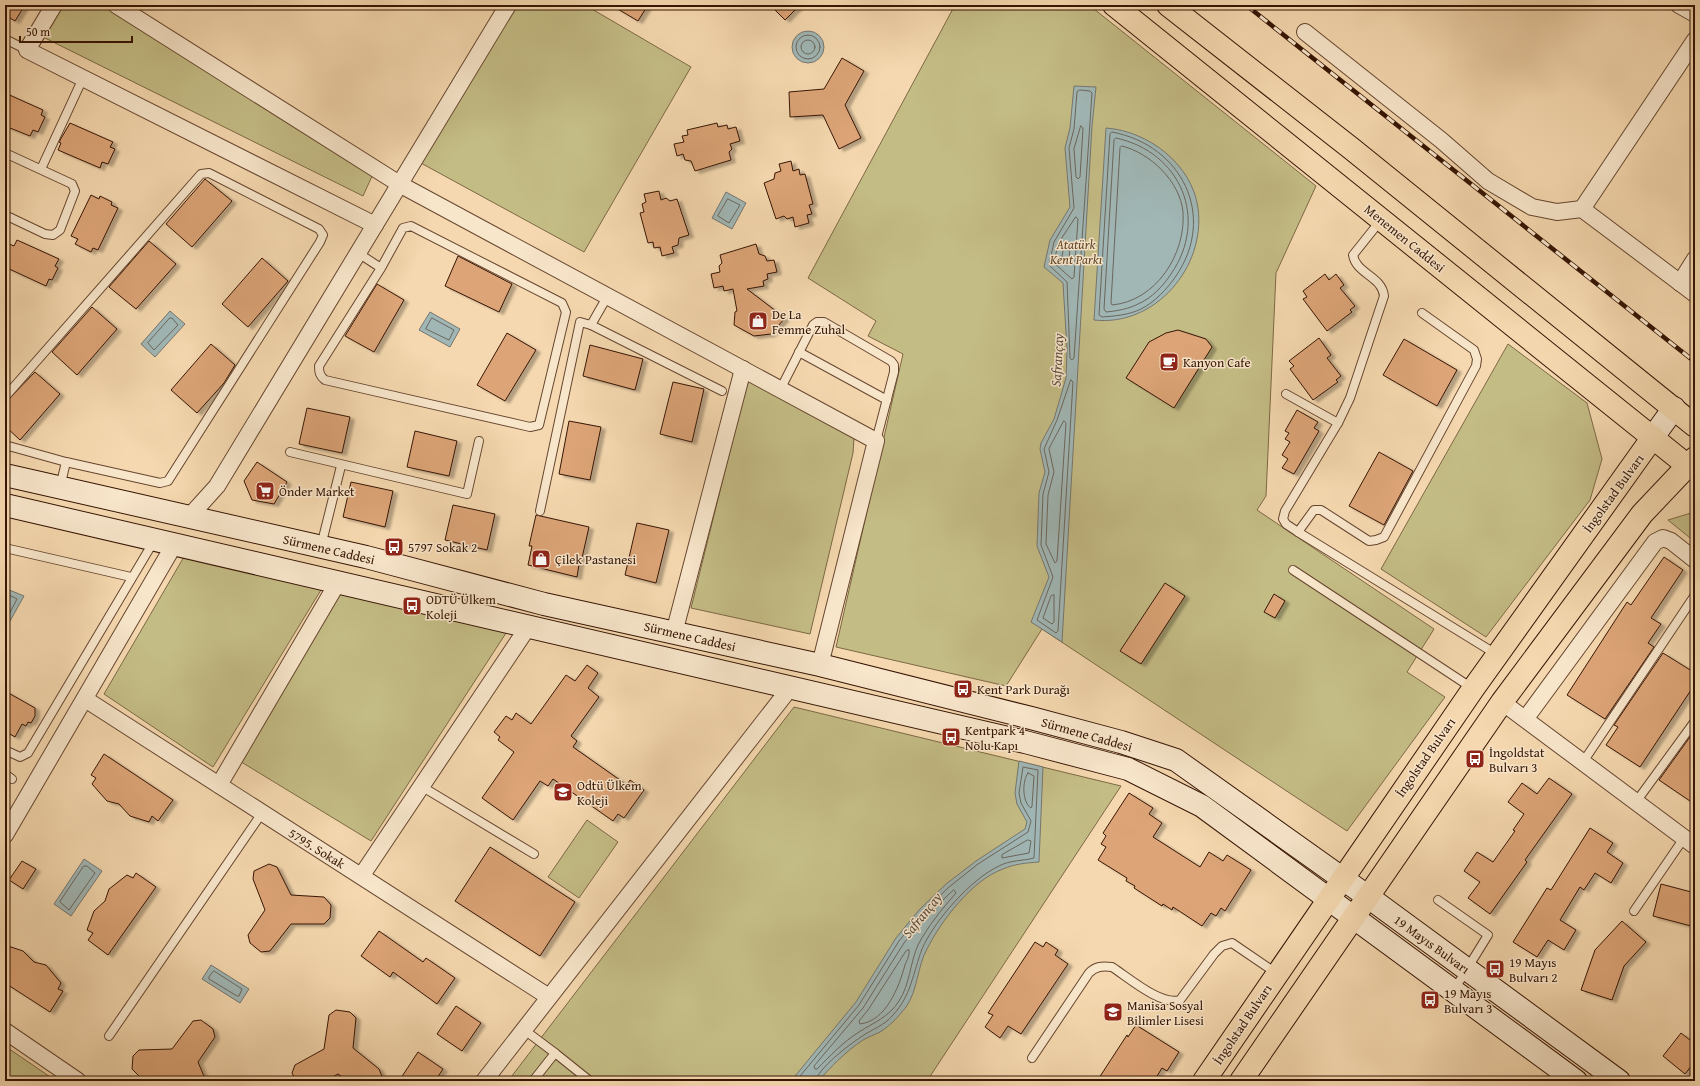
<svg xmlns="http://www.w3.org/2000/svg" width="1700" height="1086" font-family="'Gentium Book Plus',serif">
	<defs>
		<filter id="shadow"><feDropShadow dx="4.5" dy="2.5" stdDeviation="1" flood-color="#0004"/></filter>
	</defs>
	<rect width="100%" height="100%" fill="#f5d8af"/>
	<filter id="stains"><feTurbulence type="fractalNoise" baseFrequency=".005" numOctaves="4"/><feColorMatrix values="0 0 0 0 .2 0 0 0 0 .09 0 0 0 0 .02 0 0 0 .5 -.17"/></filter>
	<radialGradient id="worn" r=".72"><stop offset=".6" stop-color="#630" stop-opacity="0"/><stop offset="1" stop-color="#630" stop-opacity=".3"/></radialGradient>
	<g fill="#c4bc85" stroke="#7d6844">
		<polygon points="61,5 107,5 373,174 363,196 43,37"/>
		<polygon points="517,5 585,5 691,67 584,252 419,162"/>
		<polygon points="955,5 1089,5 1316,186 1276,273 1266,496 1257,510 1434,629 1407,672 1445,697 1347,831 1042,629 1006,686 836,647 903,354 868,336 876,321 808,278"/>
		<polygon points="1508,344 1587,403 1602,459 1590,500 1486,637 1381,569"/>
		<polygon points="754,376 854,438 853,453 810,634 691,608 747,382"/>
		<polygon points="1691,513 1695,513 1695,542 1668,520"/>
		<polygon points="185,555 324,585 213,767 104,694"/>
		<polygon points="336,593 508,630 371,841 238,760"/>
		<polygon points="794,707 1121,786 927,1081 508,1081"/>
		<polygon points="587,820 618,842 579,898 548,877"/>
		<polygon points="5,1046 56,1081 5,1081"/>
	</g>
	<g fill="#a0b7b6" stroke="#76766f">
		<circle cx="808" cy="47" r="16"/>
		<polygon points="1074,86 1096,87 1092,126 1062,642 1031,622 1049,577 1037,546 1039,493 1045,472 1040,449 1041,443 1054,419 1066,378 1067,349 1063,283 1044,267 1050,240 1070,207 1065,148 1070,128"/>
		<path d="M1106 128C1148 131 1192 164 1198 208 1206 267 1155 327 1094 320Z"/>
		<polygon points="726,192 746,203 732,229 712,218"/>
		<polygon points="170,311 185,324 155,357 141,344"/>
		<polygon points="430,312 460,329 450,347 419,330"/>
		<polygon points="7,589 24,596 5,630 5,592"/>
		<path d="M1019 761 1043 767 1039 862C1026 863 1014 864 1003 869 972 880 941 921 927 949 917 967 918 990 906 1007 899 1016 890 1026 880 1032 874 1035 868 1037 863 1040 846 1051 832 1066 818 1081H791L856 1002 896 938 919 910 946 884 976 861 1025 829 1027 822 1017 804 1015 793Z"/>
		<polygon points="84,859 102,871 71,916 54,904"/>
		<polygon points="211,965 249,989 240,1003 202,979"/>
	</g>
	<g fill="none" stroke-linecap="round" stroke-linejoin="round">
		<g stroke="#6b665d" stroke-width="1">
			<circle cx="808" cy="47" r="12"/>
			<circle cx="808" cy="47" r="7"/>
			<polygon points="1080,90 1090,91 1092,93 1074,358 1072,360 1070,358 1067,282 1049,265 1054,242 1074,208 1069,148 1074,129 1077,92"/>
			<polygon points="1081,126 1083,128 1080,177 1078,179 1076,177 1074,149"/>
			<path d="M1112 132C1182 145 1217 216 1176 276 1167 289 1155 302 1141 309 1129 315 1115 316 1102 317L1099 315 1110 134Z"/>
			<path d="M1116 138C1181 152 1209 219 1171 274 1163 286 1152 298 1138 304 1128 309 1117 311 1106 312L1104 309 1114 140Z"/>
			<path d="M1122 146C1150 153 1180 181 1183 212 1186 254 1156 301 1112 305L1111 303 1120 148Z"/>
			<polygon points="728,199 740,205 729,223 718,216"/>
			<polygon points="1076,217 1078,219 1074,277 1072,279 1054,263 1058,244"/>
			<polygon points="1067,241 1070,243 1069,264 1067,266 1061,261 1064,246"/>
			<polygon points="170,318 172,318 178,325 154,350 148,343"/>
			<polygon points="432,318 454,330 449,340 426,329"/>
			<polygon points="1071,380 1073,382 1058,631 1056,633 1037,620 1053,577 1041,545 1043,494 1049,472 1044,449 1057,420"/>
			<polygon points="1064,421 1066,423 1057,561 1055,563 1046,544 1048,495 1054,472 1049,449"/>
			<polyline points="5,593 17,599 5,622"/>
			<polygon points="1054,595 1054,622 1052,624 1043,618 1051,596"/>
			<path d="M1028 773 1034 776 1032 806 1031 808C1022 802 1022 781 1028 773Z"/>
			<polygon points="1028,840 1031,841 1029,853 1002,858 1002,855"/>
			<polygon points="84,866 87,866 95,873 69,910 60,902"/>
			<path d="M954 890 956 893C942 909 928 926 918 945 910 963 910 984 899 1001 889 1017 873 1023 859 1032 843 1042 830 1056 817 1069H815L814 1066 863 1008 904 943 926 916Z"/>
			<path d="M909 950C910 955 907 960 905 965 899 987 886 1021 860 1024L859 1021 868 1010 906 951Z"/>
			<polygon points="214,971 242,989 239,996 237,996 209,979 209,977"/>
			<path d="M796 1081 859 1005 899 941 922 913 949 887 978 864 1028 832 1031 821 1021 803 1019 793 1023 767 1038 770 1034 858C1023 861 1010 860 999 866 971 879 934 921 922 949 913 973 911 996 893 1015 884 1026 872 1029 861 1037 850 1044 817 1069 816 1081"/>
		</g>
	</g>
	<g fill="#dca477" stroke="#361504" filter="url(#shadow)">
		<polygon points="5,5 25,5 15,21 5,15"/>
		<polygon points="611,5 648,5 638,21"/>
		<polygon points="770,5 800,5 785,20"/>
		<polygon points="842,58 864,71 845,105 861,138 839,149 823,115 790,117 789,92 824,89"/>
		<polygon points="5,93 43,110 41,115 45,117 38,132 33,130 30,136 5,126"/>
		<polygon points="70,123 113,142 110,147 115,149 108,164 102,162 100,168 58,150 61,143 59,142"/>
		<polygon points="717,123 718,127 727,125 728,129 736,127 740,141 730,144 732,149 729,152 731,160 695,171 691,161 685,160 683,154 677,156 674,144 684,142 682,136 688,135 687,130"/>
		<polygon points="791,161 793,171 799,169 800,175 805,174 813,204 809,205 812,214 807,215 809,223 795,227 793,217 787,219 784,216 776,219 764,183 774,179 775,173 781,171 779,164"/>
		<polygon points="205,179 232,201 192,247 166,224"/>
		<polygon points="659,191 661,200 666,198 670,201 677,199 689,235 679,238 678,245 672,247 674,253 662,256 660,247 654,248 653,242 648,243 640,213 644,212 642,204 646,202 644,194"/>
		<polygon points="91,195 99,199 100,196 112,202 111,205 118,208 98,250 93,248 91,252 75,244 78,239 71,236"/>
		<polygon points="17,240 59,259 55,266 58,268 52,280 49,279 46,286 5,267 5,252 9,244 14,246"/>
		<polygon points="149,241 176,264 136,309 109,287"/>
		<polygon points="756,244 759,254 765,256 767,261 774,260 777,272 767,274 768,279 763,281 764,286 747,289 785,318 771,334 754,336 734,325 735,312 737,311 733,289 724,291 723,286 714,288 711,274 720,272 719,266 722,263 720,255"/>
		<polygon points="458,256 512,284 499,312 445,286"/>
		<polygon points="262,258 288,281 248,327 222,304"/>
		<polygon points="1325,274 1329,280 1336,274 1344,285 1340,288 1355,306 1350,310 1352,312 1327,331 1303,299 1307,297 1303,291"/>
		<polygon points="377,284 404,300 374,352 345,336"/>
		<polygon points="92,307 117,329 77,375 52,352"/>
		<polygon points="1178,330 1206,339 1212,347 1174,408 1126,378 1149,342 1166,333"/>
		<polygon points="507,333 536,350 505,401 477,385"/>
		<polygon points="1319,338 1331,355 1327,358 1341,376 1336,380 1338,382 1313,400 1290,369 1294,366 1289,361"/>
		<polygon points="1404,339 1457,370 1437,406 1383,375"/>
		<polygon points="211,344 235,365 224,383 197,413 171,390"/>
		<polygon points="590,345 643,359 635,390 583,376"/>
		<polygon points="35,372 60,394 20,440 5,426 5,403"/>
		<polygon points="673,382 704,389 692,442 660,434"/>
		<polygon points="307,408 350,417 342,453 299,444"/>
		<polygon points="1297,410 1318,422 1314,428 1319,431 1294,474 1282,468 1288,459 1282,455 1290,442 1285,439 1289,433 1285,431"/>
		<polygon points="569,421 601,427 590,480 559,474"/>
		<polygon points="415,431 457,441 449,476 407,467"/>
		<polygon points="1379,452 1413,471 1384,525 1349,506"/>
		<polygon points="257,462 287,482 274,504 252,500 244,481"/>
		<polygon points="351,482 393,491 385,527 343,517"/>
		<polygon points="453,505 495,514 487,550 445,540"/>
		<polygon points="536,515 589,527 582,558 580,558 577,577 528,565 532,546 529,546"/>
		<polygon points="637,523 669,530 656,583 625,575"/>
		<polygon points="1664,557 1683,570 1651,618 1661,624 1648,643 1654,647 1605,719 1567,695 1627,602 1631,605"/>
		<polygon points="1165,583 1185,596 1141,664 1120,651"/>
		<polygon points="1274,594 1285,601 1275,618 1264,612"/>
		<polygon points="1663,653 1695,673 1695,684 1640,767 1606,745 1618,727 1614,725"/>
		<polygon points="587,665 598,673 588,688 599,697 571,736 577,741 573,747 627,785 630,780 644,790 624,818 618,814 613,821 553,779 548,786 540,781 513,820 482,798 514,752 498,740 500,737 494,732 506,716 512,720 516,713 531,724 566,675 575,681"/>
		<polygon points="5,691 35,708 35,716 31,723 28,722 26,726 22,724 15,737 5,731"/>
		<polygon points="1695,730 1695,793 1690,801 1659,780"/>
		<polygon points="104,754 173,800 158,821 152,816 149,822 130,816 119,804 107,801 92,784 96,778 91,775"/>
		<polygon points="1549,778 1572,794 1525,860 1527,862 1490,914 1468,898 1480,882 1464,871 1477,852 1493,862 1515,831 1513,830 1524,814 1508,802 1522,783 1537,794"/>
		<polygon points="1129,793 1153,808 1149,814 1162,823 1153,837 1200,867 1209,852 1223,861 1227,855 1251,870 1225,911 1221,908 1216,916 1211,913 1202,926 1173,907 1172,910 1163,904 1162,906 1134,888 1135,886 1126,881 1127,878 1098,860 1106,847 1101,844 1106,836 1103,833"/>
		<polygon points="1590,828 1613,843 1607,852 1623,863 1611,883 1595,873 1584,890 1580,887 1560,920 1576,930 1564,950 1548,940 1537,957 1513,942 1547,888 1551,890"/>
		<polygon points="490,847 575,902 540,956 455,901"/>
		<polygon points="22,861 36,869 23,889 9,880"/>
		<polygon points="269,864 277,867 291,895 324,897 331,905 330,918 324,924 291,924 270,951 261,952 250,943 248,935 265,910 253,879 254,871"/>
		<polygon points="136,873 156,887 108,955 88,940 93,933 87,930 94,911 105,901 109,889 127,875 133,878"/>
		<polygon points="1661,884 1695,893 1695,927 1653,916"/>
		<polygon points="1622,921 1646,942 1624,966 1612,1000 1581,990 1595,950"/>
		<polygon points="379,931 423,962 426,958 455,978 437,1004 393,972 390,977 361,956"/>
		<polygon points="1035,942 1043,947 1046,942 1058,950 1055,955 1068,964 1021,1034 1008,1026 1000,1038 985,1027 993,1015 988,1013"/>
		<polygon points="5,945 23,951 34,962 46,965 61,983 58,989 63,991 50,1012 5,983"/>
		<polygon points="456,1006 481,1023 462,1051 437,1034"/>
		<polygon points="336,1010 350,1012 356,1018 353,1048 379,1069 384,1081 349,1081 338,1074 325,1081 296,1081 292,1073 295,1065 324,1049 329,1015"/>
		<polygon points="201,1020 213,1029 215,1037 198,1062 206,1081 174,1081 173,1078 140,1077 132,1069 133,1056 139,1050 172,1049 193,1021"/>
		<polygon points="1136,1025 1179,1052 1167,1071 1162,1068 1154,1081 1097,1081 1127,1035 1128,1037"/>
		<polygon points="1681,1033 1695,1044 1695,1061 1685,1074 1663,1056"/>
		<polygon points="418,1052 443,1069 435,1081 399,1081"/>
	</g>
	<g fill="none" stroke-linecap="round" stroke-linejoin="round">
		<defs>
			<g id="lane">
				<polyline points="5,39 27,50"/>
				<polyline points="5,153 72,184 75,191 60,230 53,235 45,234 5,215"/>
				<polyline points="41,169 83,78"/>
				<path d="M1381 220 1353 255C1356 274 1382 276 1384 296L1350 398 1338 423 1285 511 1283 519 1286 524 1298 532 1496 654"/>
				<path d="M358 253 381 268 403 228 411 226 562 303 566 312 539 425 530 427 325 380C320 376 319 373 319 366L381 268"/>
				<polyline points="607,297 591,325 722,391"/>
				<polyline points="799,352 887,400"/>
				<polyline points="781,388 813,325 817,322 824,322 891,361 894,365 894,372 876,441"/>
				<polyline points="1286,394 1338,423"/>
				<polyline points="5,397 201,174 209,173 319,229 323,235 320,242 168,481 160,483 66,462 5,445"/>
				<polyline points="290,452 467,494 479,441"/>
				<polyline points="60,487 66,462"/>
				<polyline points="540,511 580,322 591,325"/>
				<polyline points="1298,532 1314,510 1321,510 1369,541 1376,540 1384,537 1476,366 1477,359 1474,350 1422,313"/>
				<polyline points="321,546 341,466"/>
				<polyline points="5,548 131,577"/>
				<polyline points="1293,570 1472,688"/>
				<polyline points="5,750 20,757 28,753 154,541"/>
				<polyline points="1583,762 1695,595"/>
				<polyline points="5,774 12,779"/>
				<polyline points="421,786 534,854"/>
				<polyline points="1636,802 1695,721"/>
				<polyline points="1438,900 1488,935 1454,990"/>
				<polyline points="1634,911 1684,838"/>
				<polyline points="523,1029 555,1053"/>
				<polyline points="109,1036 262,813"/>
				<path d="M1032 1058 1089 973C1096 966 1102 966 1112 967 1129 978 1161 1006 1180 1000L1214 954 1222 946 1232 943 1276 973"/>
				<polyline points="533,1081 555,1053 590,1081"/>
			</g>
			<g id="street">
				<polyline points="54,5 27,50 375,225"/>
				<polyline points="116,5 401,185 876,441 820,665"/>
				<polyline points="1679,5 1695,14"/>
				<polyline points="1305,32 1441,140 1488,181 1532,207 1557,212 1582,209 1695,294"/>
				<polyline points="1582,209 1695,40"/>
				<polyline points="1680,283 1695,259"/>
				<polyline points="189,517 217,486 508,5"/>
				<polyline points="674,633 743,369"/>
				<polyline points="85,699 549,997"/>
				<polyline points="1502,702 1695,846"/>
				<polyline points="1526,718 1655,542 1663,538 1671,541 1695,560"/>
				<polyline points="219,785 338,582"/>
				<polyline points="5,835 174,545"/>
				<polyline points="362,875 528,627"/>
				<polyline points="5,1031 78,1081"/>
				<polyline points="484,1081 790,688"/>
			</g>
			<g id="secondary">
				<polyline points="1653,437 1674,408"/>
				<polyline points="5,475 366,557 544,604 820,665 1031,718 1121,742 1176,760 1367,896 1619,1081"/>
				<polyline points="5,505 1025,742 1128,769 1202,806 1576,1081"/>
			</g>
			<g id="primary">
				<polyline points="1114,5 1688,466"/>
				<polyline points="1168,5 1352,149 1695,426"/>
				<polyline points="1204,1081 1473,689 1653,437"/>
				<polyline points="1241,1081 1502,702 1642,514 1695,458"/>
			</g>
		</defs>
		<use href="#lane" stroke="#66462f" stroke-width="10"/>
		<use href="#street" stroke="#66462f" stroke-width="18"/>
		<use href="#secondary" stroke="#361504" stroke-width="24"/>
		<use href="#primary" stroke="#361504" stroke-width="24"/>
		<use href="#lane" stroke="#f8e6cb" stroke-width="8"/>
		<use href="#street" stroke="#f8e6cb" stroke-width="16"/>
		<use href="#secondary" stroke="#f8e6cb" stroke-width="22"/>
		<use href="#primary" stroke="#f5d8af" stroke-width="22"/>
		<defs>
			<polyline id="rail" points="1246,5 1695,362"/>
		</defs>
		<use href="#rail" stroke="#361504" stroke-width="4.5"/>
		<use href="#rail" stroke="#f8e6cb" stroke-width="3" stroke-dasharray="9" stroke-linecap="butt"/>
	</g>
	<defs>
		<symbol id="shop-square" viewBox="-11 -11 22 22"><rect x="-9" y="-9" width="18" height="18" rx="4" fill="#8f2418" stroke="#f8e6cb"/><path d="M-5-2.5h2.3a2.7 3.5 0 0 1 5.4 0H5L5.5 6h-11ZM-1.5-2.5h3a1.5 2.3 0 0 0-3 0Z" fill="#fff"/></symbol>
		<symbol id="cafe-square" viewBox="-11 -11 22 22"><rect x="-9" y="-9" width="18" height="18" rx="4" fill="#8f2418" stroke="#f8e6cb"/><path d="M-5.5-4.5H6V0H3Q3 3.5 0 3.5H-2.5Q-5.5 3.5-5.5 0ZM3-3.2v2h1.7v-2ZM-6 4.5H4V6H-6Z" fill="#fff"/></symbol>
		<symbol id="supermarket-square" viewBox="-11 -11 22 22"><rect x="-9" y="-9" width="18" height="18" rx="4" fill="#8f2418" stroke="#f8e6cb"/><path d="M-6-5.5h2.5l.6 2H6L4.5 2H-2.5L-4.4-4H-6ZM-1.5 3.2a1.3 1.3 0 1 0 .1 0ZM3 3.2a1.3 1.3 0 1 0 .1 0Z" fill="#fff"/></symbol>
		<symbol id="bus-square" viewBox="-11 -11 22 22"><rect x="-9" y="-9" width="18" height="18" rx="4" fill="#8f2418" stroke="#f8e6cb"/><path d="M-5-6H5V4H4V6H2V4H-2V6H-4V4H-5ZM-3.5-4V0h7V-4ZM-3.5 1.2v1.5H-2V1.2ZM2 1.2v1.5H3.5V1.2Z" fill="#fff"/></symbol>
		<symbol id="university-square" viewBox="-11 -11 22 22"><rect x="-9" y="-9" width="18" height="18" rx="4" fill="#8f2418" stroke="#f8e6cb"/><path d="M0-5L7-2L0 1L-7-2ZM-4 1L0 2.5L4 1V4Q0 6-4 4Z" fill="#fff"/></symbol>
		<symbol id="school-square" viewBox="-11 -11 22 22"><rect x="-9" y="-9" width="18" height="18" rx="4" fill="#8f2418" stroke="#f8e6cb"/><path d="M0-5L7-2L0 1L-7-2ZM-4 1L0 2.5L4 1V4Q0 6-4 4Z" fill="#fff"/></symbol>
	</defs>
	<g fill-rule="evenodd">
		<use href="#shop-square" x="747" y="310" width="22" height="22"/>
		<use href="#cafe-square" x="1158" y="351" width="22" height="22"/>
		<use href="#supermarket-square" x="254" y="480" width="22" height="22"/>
		<use href="#bus-square" x="383" y="536" width="22" height="22"/>
		<use href="#shop-square" x="530" y="548" width="22" height="22"/>
		<use href="#bus-square" x="401" y="595" width="22" height="22"/>
		<use href="#bus-square" x="952" y="678" width="22" height="22"/>
		<use href="#bus-square" x="940" y="726" width="22" height="22"/>
		<use href="#bus-square" x="1464" y="748" width="22" height="22"/>
		<use href="#university-square" x="552" y="781" width="22" height="22"/>
		<use href="#bus-square" x="1484" y="958" width="22" height="22"/>
		<use href="#bus-square" x="1419" y="989" width="22" height="22"/>
		<use href="#school-square" x="1102" y="1001" width="22" height="22"/>
	</g>
	<g text-anchor="middle" stroke-width="3" stroke-linejoin="round" paint-order="stroke">
		<g font-size="13" fill="#361504" stroke="#f8e6cb">
			<text transform="translate(1405 238) rotate(39)" y="5">Menemen Caddesi</text>
			<text transform="translate(1613 493) rotate(-54)" y="5">İngolstad Bulvarı</text>
			<text transform="translate(329 549) rotate(13)" y="5">Sürmene Caddesi</text>
			<text transform="translate(690 636) rotate(13)" y="5">Sürmene Caddesi</text>
			<text transform="translate(1087 734) rotate(16)" y="5">Sürmene Caddesi</text>
			<text transform="translate(1425 757) rotate(-55)" y="5">İngolstad Bulvarı</text>
			<text transform="translate(317 848) rotate(32)" y="5">5795. Sokak</text>
			<text transform="translate(1432 944) rotate(36)" y="5">19 Mayıs Bulvarı</text>
			<text transform="translate(1242 1024) rotate(-56)" y="5">İngolstad Bulvarı</text>
		</g>
		<g font-size="13" font-style="italic" fill="#61472b" stroke="#f8e6cb">
			<text x="1076" y="249">Atatürk<tspan x="1076" dy="15">Kent Parkı</tspan></text>
		</g>
		<g font-size="13" fill="#361504" stroke="#f8e6cb" text-anchor="start">
			<text x="772" y="319">De La<tspan x="772" dy="15">Femme Zuhal</tspan></text>
			<text x="1183" y="367">Kanyon Cafe</text>
			<text x="279" y="496">Önder Market</text>
			<text x="408" y="552">5797 Sokak 2</text>
			<text x="555" y="564">Çilek Pastanesi</text>
			<text x="426" y="604">ODTÜ Ülkem<tspan x="426" dy="15">Koleji</tspan></text>
			<text x="977" y="694">Kent Park Durağı</text>
			<text x="965" y="735">Kentpark 4<tspan x="965" dy="15">Nolu Kapı</tspan></text>
			<text x="1489" y="757">İngoldstat<tspan x="1489" dy="15">Bulvarı 3</tspan></text>
			<text x="577" y="790">Odtü Ülkem<tspan x="577" dy="15">Koleji</tspan></text>
			<text x="1509" y="967">19 Mayıs<tspan x="1509" dy="15">Bulvarı 2</tspan></text>
			<text x="1444" y="998">19 Mayıs<tspan x="1444" dy="15">Bulvarı 3</tspan></text>
			<text x="1127" y="1010">Manisa Sosyal<tspan x="1127" dy="15">Bilimler Lisesi</tspan></text>
		</g>
		<g font-size="14" font-style="italic" fill="#5b4e42" stroke="#f8e6cb">
			<text transform="translate(1057 360) rotate(-87)" y="5">Safrançay</text>
			<text transform="translate(922 915) rotate(-51)" y="5">Safrançay</text>
		</g>
	</g>
	<rect width="1700" height="1086" fill="none" stroke="#f5d8af" stroke-width="20"/>
	<rect x="6" y="6" width="1688" height="1074" fill="none" stroke="#361504" stroke-width="2"/>
	<rect x="10" y="10" width="1680" height="1066" fill="none" stroke="#361504"/>
	<path d="M20 36v6h112v-6" fill="none" stroke="#361504" stroke-width="2"/>
	<text x="26" y="36" font-size="12" fill="#361504" stroke="#f8e6cb" stroke-width="3" paint-order="stroke">50 m</text>
	<rect width="100%" height="100%" filter="url(#stains)"/>
	<rect width="100%" height="100%" fill="url(#worn)"/>
</svg>
